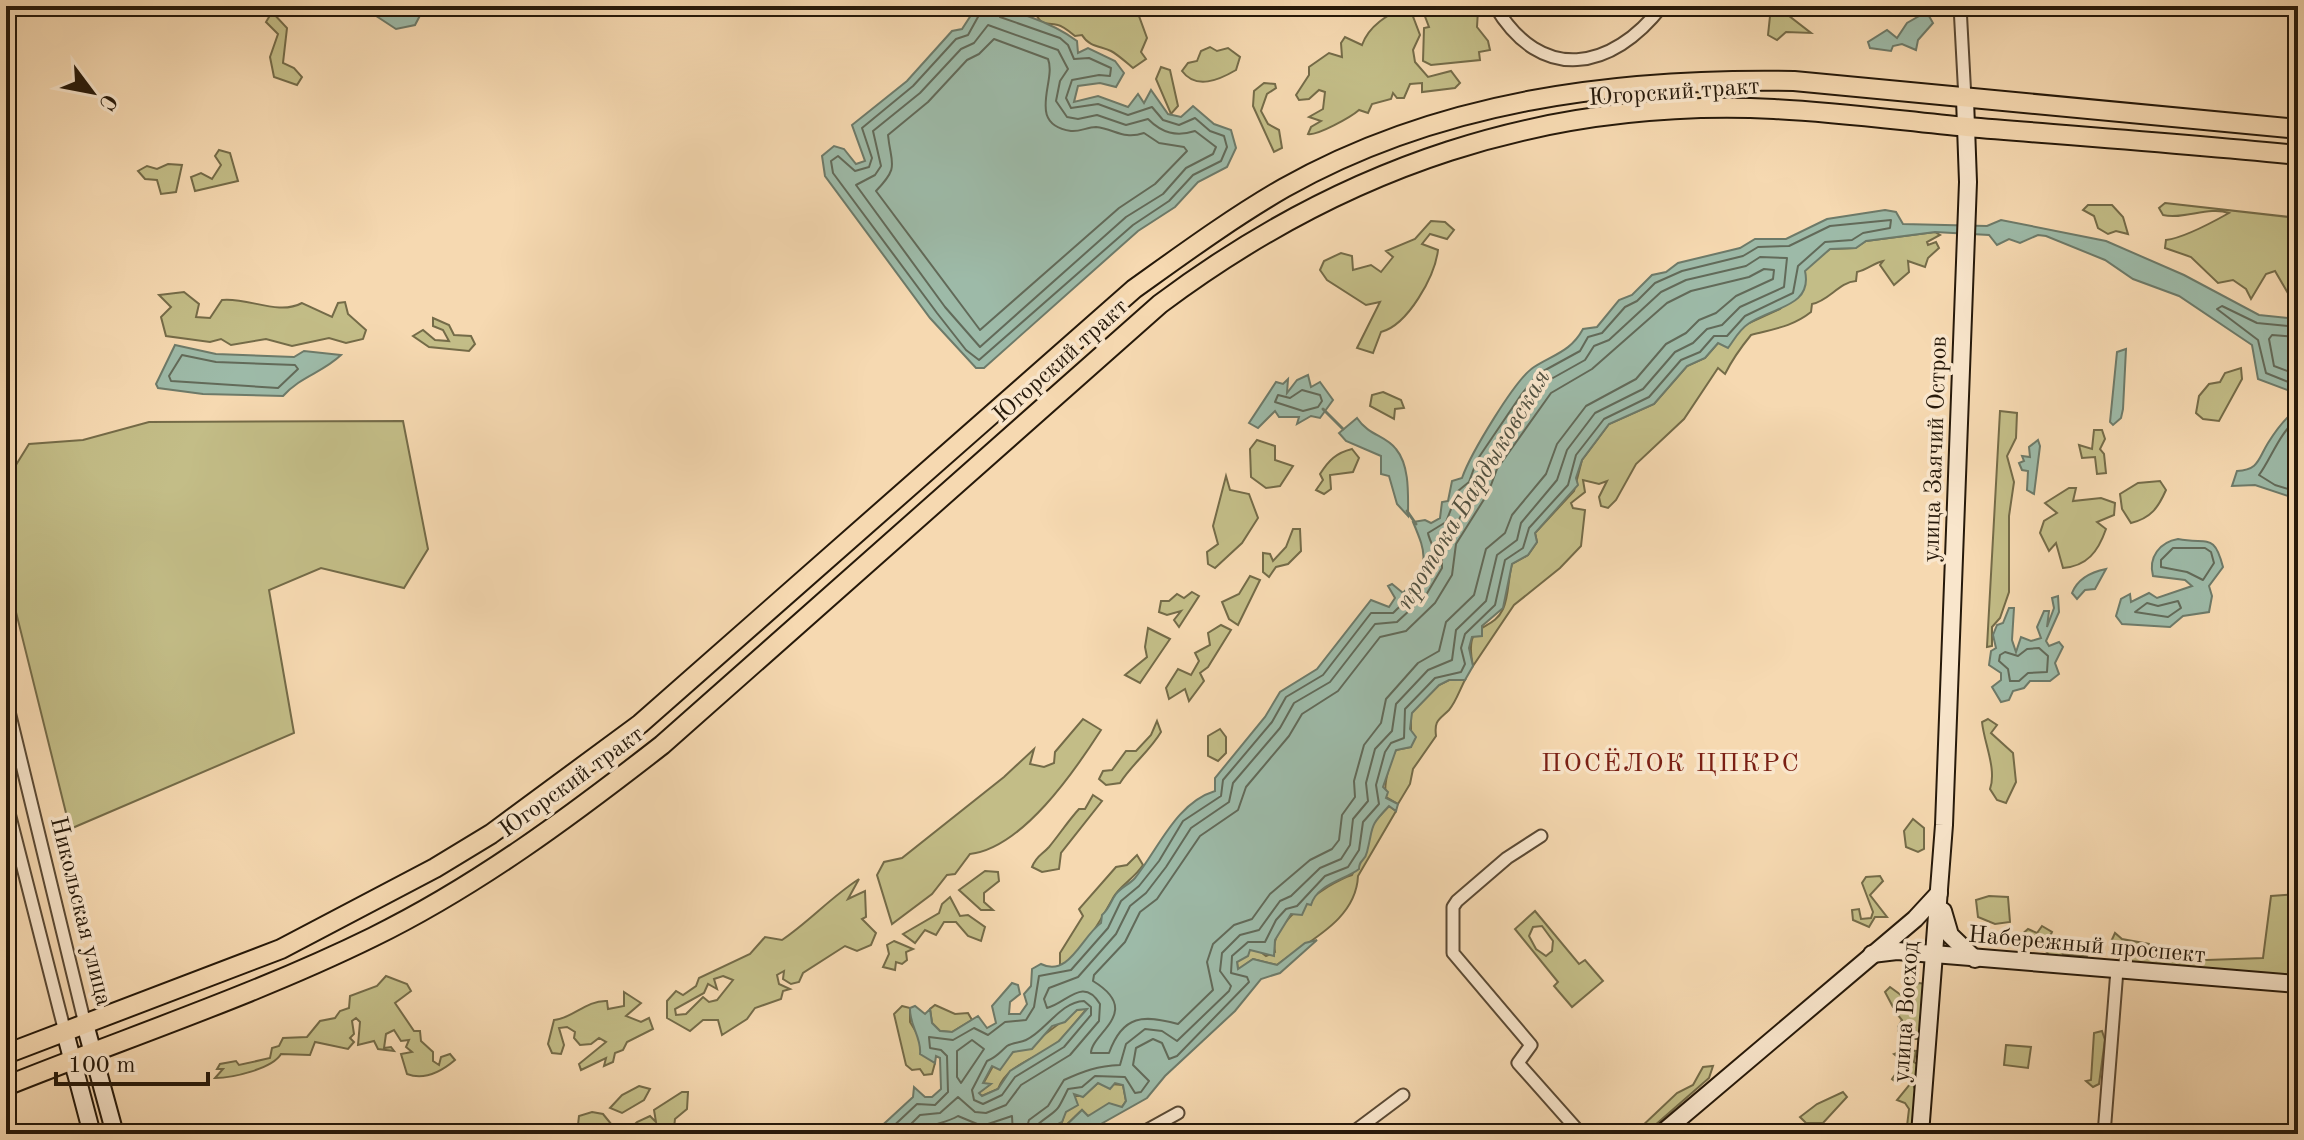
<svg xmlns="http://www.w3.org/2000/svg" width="2304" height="1140" font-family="'Old Standard TT',serif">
	<rect width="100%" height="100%" fill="#f6d9b1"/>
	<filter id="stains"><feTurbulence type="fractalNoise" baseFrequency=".0025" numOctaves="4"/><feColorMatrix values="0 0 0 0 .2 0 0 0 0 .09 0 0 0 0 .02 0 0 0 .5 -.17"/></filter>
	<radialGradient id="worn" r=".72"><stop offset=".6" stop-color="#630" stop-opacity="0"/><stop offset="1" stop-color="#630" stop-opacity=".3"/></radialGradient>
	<g fill="#c3bd87" stroke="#746b48" stroke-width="2" fill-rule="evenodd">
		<path d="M1058 6H1145L1139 16 1147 38 1141 52 1146 59 1133 68C1127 63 1117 54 1111 51 1101 46 1089 47 1082 35L1075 36C1070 32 1063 26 1058 25 1046 22 1042 27 1036 14L1058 10Z"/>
		<path d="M1405 6H1409L1420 35 1413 50 1415 62 1428 77 1451 71 1460 83 1455 88 1422 92V83L1410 84 1404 98H1397L1393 93 1391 99 1372 104 1368 113 1359 110C1351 117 1317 136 1308 134L1311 127 1321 121 1309 117 1323 109 1325 92 1319 90 1309 99 1299 100 1296 95 1309 75V67L1329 53 1342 57 1341 43 1345 37 1362 45C1369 25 1388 15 1405 6Z"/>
		<polygon points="1421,6 1475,6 1478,10 1477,27 1488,41 1490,50 1479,52 1480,60 1431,65 1423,61 1424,28 1429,27"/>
		<polygon points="1771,7 1780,9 1811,33 1786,32 1777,40 1768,35"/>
		<polygon points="272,12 287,28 283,63 294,68 302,77 297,85 274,77 270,57 278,34 266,22"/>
		<path d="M1210 47 1217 51 1228 48 1240 57 1236 70C1219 80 1196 90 1182 71L1188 63 1197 61 1201 51Z"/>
		<polygon points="1161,67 1170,70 1178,106 1171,114 1156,79"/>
		<polygon points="1264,83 1275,84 1276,88 1267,94 1261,111 1268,124 1279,130 1282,148 1274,152 1253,106 1254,91"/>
		<polygon points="219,150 230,153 238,181 195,191 191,177 201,173 212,179 221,165 215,156"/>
		<polygon points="168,164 182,165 176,192 161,194 157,180 145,179 138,171 147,166 157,169"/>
		<path d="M2165 203 2298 218V290L2289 295 2275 271 2266 274 2251 299 2246 289 2233 280 2218 283 2191 257 2165 248 2166 240C2183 238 2213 222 2229 213 2209 206 2183 220 2163 215L2159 208Z"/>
		<polygon points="2088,205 2112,205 2123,217 2128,234 2116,231 2108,234 2098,228 2094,216 2083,210"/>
		<path d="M1431 221 1445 222 1454 230 1447 239 1430 234 1422 244 1438 250C1435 276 1408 325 1381 332L1373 353 1357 348 1380 302 1366 305 1327 280 1320 270 1324 261 1341 253 1352 256 1353 270 1371 265 1381 272 1393 257 1386 251 1415 239Z"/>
		<path d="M1935 232 1940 235 1927 242 1928 245 1936 242 1939 248 1928 258 1925 267 1908 261 1909 272 1894 285 1880 265 1883 261C1874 263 1867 270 1857 272L1856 281C1839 282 1829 301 1812 304L1811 312C1792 327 1773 329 1751 335 1742 346 1731 362 1725 374L1718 368 1684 419 1636 464 1616 500 1608 508 1601 506 1599 497 1607 481 1599 484 1583 480 1585 492 1571 503 1573 508 1585 510 1581 546 1560 568 1514 605 1473 666C1463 618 1491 635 1503 609 1509 596 1508 578 1512 564L1528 555 1537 542 1535 533 1574 491 1582 460 1609 424 1654 404 1687 366 1705 358 1718 343 1749 323 1780 309 1803 286 1804 271 1812 262 1830 249 1855 248 1866 241Z"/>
		<path d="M184 292 199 304 196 317 210 318 222 300C248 297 278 316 302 303L332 317 338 303 345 302 348 314 366 330 363 339 346 343 329 338 292 346 266 339 231 345 221 339 210 342 166 336 161 317 171 307 159 295Z"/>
		<polygon points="433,318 449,325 454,335 471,336 475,344 469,351 429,347 413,336 423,330 435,340 449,341 443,330 433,326"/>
		<polygon points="2241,368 2242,379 2219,421 2203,419 2196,413 2199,396 2209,384 2220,382 2225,373"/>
		<polygon points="1383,392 1401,400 1404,408 1395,409 1394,419 1370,406 1372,395"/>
		<polygon points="2000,411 2017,413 2016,438 2007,456 2014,482 2009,516 2009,592 2000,618 1992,627 1992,646 1987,647"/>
		<polygon points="403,421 428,549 404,588 321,568 269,590 294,733 70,829 6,572 6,481 29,444 83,440 149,422"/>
		<polygon points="2094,430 2102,430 2105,439 2100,449 2104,454 2106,473 2097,474 2095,457 2082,458 2079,445 2092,449"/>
		<polygon points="1257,440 1275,446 1275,460 1293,466 1280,486 1266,488 1251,477 1250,449"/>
		<path d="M1352 449 1359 458 1353 472 1330 475 1331 489 1324 494 1316 490 1323 480 1320 474C1329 460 1336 453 1352 449Z"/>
		<polygon points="1226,476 1230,490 1249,494 1258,518 1242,543 1215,568 1208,564 1207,552 1218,544 1213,526"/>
		<path d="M2160 481 2166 490C2158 508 2151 518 2131 523L2122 509 2120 494 2138 483Z"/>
		<path d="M2069 488H2076L2073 501 2101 498 2115 503 2114 515 2097 522 2106 529C2098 552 2087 566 2063 568L2056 543 2049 551 2040 533 2044 521 2057 513 2045 503Z"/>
		<polygon points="1293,529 1300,529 1301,551 1288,564 1276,567 1269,577 1263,572 1263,553 1270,554 1273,561 1286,547"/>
		<polygon points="1250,576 1260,580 1238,625 1229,619 1222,602 1239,594"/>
		<polygon points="1192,592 1199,596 1179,627 1174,620 1181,611 1167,615 1159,612 1161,601 1169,601 1177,594 1184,598"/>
		<polygon points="1221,625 1231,630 1208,667 1200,673 1204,681 1189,701 1185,689 1169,699 1166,688 1178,669 1191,675 1199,661 1195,653 1210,645 1208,633"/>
		<polygon points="1148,628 1170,639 1140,683 1125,675 1147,657 1145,647"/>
		<path d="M1449 680H1465C1460 689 1456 702 1449 710 1439 720 1434 720 1436 736L1413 769 1410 784 1398 804 1386 797C1383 785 1390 760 1396 750L1411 747V713L1439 685Z"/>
		<path d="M1083 719 1101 730C1074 772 1022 848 970 854L955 874 947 875 932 894 892 924 877 875 884 862 902 858 1004 777 1034 749 1030 764 1044 767 1054 763 1055 752Z"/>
		<path d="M1988 719 1997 725 1991 733 2013 753 2016 782 2006 803 1997 800 1990 789C1997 769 1984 743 1982 722Z"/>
		<path d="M1157 721 1161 732C1149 752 1132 764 1120 783L1106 785 1099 779 1103 771 1112 770 1126 751H1136L1151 735Z"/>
		<polygon points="1220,729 1226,737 1226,753 1218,761 1208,756 1208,736"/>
		<path d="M1093 795 1102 801 1061 853 1059 869 1042 872 1032 867C1037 855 1041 856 1049 847 1059 835 1068 821 1079 809H1085Z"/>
		<path d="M1389 806 1396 811 1358 876C1356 921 1307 941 1277 965L1253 959 1238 970 1237 962 1250 950 1257 949 1266 956 1275 952C1268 924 1327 883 1352 875L1369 841 1370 826Z"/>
		<polygon points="1913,819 1924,828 1924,849 1918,852 1906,847 1904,831"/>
		<path d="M1137 855 1143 865C1134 879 1120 885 1113 898 1103 916 1080 958 1060 966V953L1083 916 1079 909 1116 867 1127 865Z"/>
		<polygon points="985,871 998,872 999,881 984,893 984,902 993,910 981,910 959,890"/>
		<polygon points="1880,876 1883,881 1870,895 1887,917 1875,917 1869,927 1853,920 1852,910 1859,909 1861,919 1871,918 1873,912 1862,883 1866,877"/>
		<path d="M859 879 848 899 865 891 866 917 862 919 876 933 871 945 857 951 845 946 803 973 799 982 791 984 783 979 784 971 777 975 779 984 790 989 783 991 781 999 755 1008 747 1019 722 1035 718 1020H703L690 1031 667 1018V1001L676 991 683 995 696 986 699 978 750 954 765 937 782 940C810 921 831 897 859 879ZM723 976 733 980 717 1000 709 1002 703 997 686 1014 676 1015 675 1009 704 993 708 984 717 989 714 979Z"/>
		<path d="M2298 894V978L2185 971 2175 965C2159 968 2139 965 2122 961L2110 944 2115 933 2122 939 2149 944 2152 952 2207 960 2263 958 2271 896Z"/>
		<polygon points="1989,896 2008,897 2010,922 1995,924 1978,917 1976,900"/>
		<polygon points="950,897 960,916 968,915 985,927 981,941 968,936 956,922 944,922 936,935 925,930 915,943 903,934 939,913 942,904"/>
		<path d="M1535 911 1579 964 1585 960 1603 981 1572 1007 1554 986 1558 982 1515 929ZM1542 926 1553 941 1552 951 1546 956 1536 949 1529 936 1533 927Z"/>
		<polygon points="2042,926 2052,932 2048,941 2091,942 2093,950 2060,949 2063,954 2087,956 2085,960 2050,957 2040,942 2020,936 2028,929 2037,933"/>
		<polygon points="894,941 913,949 906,952 907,960 902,964 896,962 895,970 883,967 889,954 887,945"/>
		<path d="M386 976 407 984 411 991 395 1003 414 1031H420L421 1041 433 1052V1061L439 1065 441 1057 450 1054 455 1060C442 1071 425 1081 407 1074L401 1054 412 1052 406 1047 409 1040 401 1041 394 1030 386 1034 384 1048 391 1047 394 1051 378 1049 374 1041 358 1045 360 1022 356 1018 352 1021 354 1034 350 1038 354 1042 348 1049 315 1042 310 1055 281 1054C272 1069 232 1078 215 1078L223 1069H217L220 1064 236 1061 239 1065 270 1058 272 1048 279 1046 283 1038 307 1037 320 1021 335 1018 340 1011 349 1008 350 996 377 986Z"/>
		<polygon points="1919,983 1926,984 1922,1039 1900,1039 1898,1027 1902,1020 1897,1014 1904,1009 1893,1007 1885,992 1890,987 1901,995 1908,995 1909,987"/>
		<path d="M624 992 641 1003 626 1016 641 1022 649 1018 653 1029 627 1042 623 1050 615 1053 613 1062 604 1066 606 1058 581 1070 579 1064 606 1042 599 1038 591 1044 580 1045 574 1038 575 1032 567 1027 559 1028 564 1045 561 1054 552 1053 548 1044 554 1020C572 1019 586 1000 607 1001L608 1009 624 1006Z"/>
		<polygon points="935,1005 955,1014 968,1013 972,1020 952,1032 940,1031 932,1023 930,1009"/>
		<polygon points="902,1006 910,1008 910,1022 935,1063 932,1074 924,1075 920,1069 912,1070 906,1065 894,1014"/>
		<path d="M1088 1008C1077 1019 1069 1032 1058 1042 1038 1059 1008 1063 998 1089L982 1096 978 1093 989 1085 983 1084 993 1066 1002 1064 1013 1052 1036 1041 1077 1010Z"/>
		<polygon points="2102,1031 2105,1040 2099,1084 2093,1087 2086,1081 2091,1080 2094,1033"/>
		<polygon points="2006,1045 2031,1047 2028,1068 2004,1065"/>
		<polygon points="1905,1050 1916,1051 1914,1062 1920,1066 1919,1082 1914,1087 1917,1094 1916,1127 1907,1126 1909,1109 1905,1103 1897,1100 1911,1083 1911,1075 1906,1072 1903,1080 1897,1083 1892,1079 1904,1062 1894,1054"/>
		<polygon points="1713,1066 1709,1078 1646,1133 1638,1134 1639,1129 1677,1093 1693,1085 1703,1067"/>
		<polygon points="1098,1083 1123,1085 1126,1101 1122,1107 1088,1116 1082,1110 1057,1134 1039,1134 1062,1122 1065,1112 1077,1105 1071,1096 1083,1096"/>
		<polygon points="639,1086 650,1089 644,1100 622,1113 610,1108 622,1095"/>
		<polygon points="682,1092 688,1092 687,1109 675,1119 674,1128 661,1129 663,1134 624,1134 637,1122 650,1116 656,1122 654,1110"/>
		<polygon points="1843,1092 1847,1097 1823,1123 1806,1123 1800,1117 1817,1104"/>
		<polygon points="592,1112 603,1114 612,1125 591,1133 578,1125 579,1116"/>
	</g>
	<g fill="#9dbaa8" stroke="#6d7a69" stroke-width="2" fill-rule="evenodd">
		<polygon points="361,6 425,6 415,25 396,29"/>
		<path d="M977 6C1008 6 1053 23 1077 41L1078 53 1088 48 1115 61 1124 73 1116 87 1100 83 1078 86 1074 102 1098 96 1128 107 1138 94 1144 103 1151 90 1168 114 1181 117 1193 106 1214 124 1231 130 1236 148 1227 167 1198 182 1175 207 1138 231 984 368H976L930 318 825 176 822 156 834 146 844 149 856 164 865 161 852 125 907 81 952 31 962 29Z"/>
		<polygon points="1921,15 1929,16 1933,23 1918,40 1916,50 1902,44 1893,46 1891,51 1870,48 1868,42 1887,30 1897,38 1907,23"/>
		<path d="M1885 210 1896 212 1903 224 1987 226 2001 220 2106 241 2184 275 2259 315 2298 319V394L2258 379 2252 345 2179 296 2133 279 2105 260 2046 236 2038 235 2020 243 2009 239 1997 245 1989 235 1935 232 1866 241 1856 248 1830 249 1805 271C1813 307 1772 307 1748 324 1739 330 1734 340 1728 348L1718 343 1705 358 1687 366 1654 404 1609 424 1582 460 1576 478 1578 485 1535 533 1537 542 1528 555 1512 564 1503 608 1482 626V636L1472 637 1469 648 1473 666 1465 680H1449L1439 685 1412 713 1410 729 1416 737 1411 747 1396 750 1383 787 1388 792 1386 798 1398 804 1396 811 1389 806C1368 828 1374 825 1367 852 1365 862 1359 859 1359 869 1345 880 1317 884 1311 905L1307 904 1302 915 1291 914 1275 940 1274 956 1250 950 1248 956 1237 962 1238 969 1253 959 1277 965 1305 943 1317 940 1280 973 1261 979 1235 1011 1165 1076 1147 1098 1083 1134H1057L1082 1110 1088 1116 1109 1103 1122 1107 1126 1101 1123 1085 1115 1083 1110 1089 1098 1083 1083 1097 1074 1094 1078 1105 1066 1112 1062 1122 1039 1134H868L875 1132 913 1097 914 1087 925 1097H932L941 1089 940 1058 936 1056 935 1063 920 1054C922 1038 909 1025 910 1008L915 1006 925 1014 930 1009 932 1023 940 1031 952 1032 978 1016 987 1028 996 1023 992 1006 1012 983 1018 985 1020 994 1010 1002 1009 1014H1020L1027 1004 1024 994 1031 986 1032 969 1041 964C1069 978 1082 936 1101 923L1102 915C1110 908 1110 902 1116 894 1121 887 1130 884 1135 878 1159 848 1176 803 1215 791V778L1265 717 1280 692 1317 669 1371 600 1389 607 1395 598 1388 586 1392 584 1403 593C1430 565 1427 555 1413 522L1425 520 1431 523 1440 518 1442 502 1448 501 1452 481 1462 478C1470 455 1515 379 1534 367 1555 354 1571 351 1583 329L1597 327 1619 300 1632 295 1652 275 1666 272 1678 263 1740 248 1755 239H1786L1827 219ZM1087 1009 1059 1041 1010 1071 998 1089 982 1096 979 1093 991 1084 983 1083 992 1066 1000 1070 1013 1052 1032 1049 1052 1026 1065 1022 1077 1010Z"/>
		<path d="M175 345 216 354 294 357 304 351 341 355C322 373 301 376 283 396L203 394 158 388 156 384Z"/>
		<polygon points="2126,349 2123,409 2121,418 2113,425 2110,422 2117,352"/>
		<polygon points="1308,375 1311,387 1320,382 1333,400 1320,418 1311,416 1297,424 1299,417 1279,417 1275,411 1258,428 1249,423 1276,382 1283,384 1288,379 1287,393 1297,380"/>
		<path d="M2298 408V511L2294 498 2255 485 2232 486 2237 471C2259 470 2258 459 2268 443 2276 430 2286 417 2298 408Z"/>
		<path d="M1357 418C1369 436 1385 435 1396 449 1410 466 1408 495 1408 516L1397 504 1389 476 1381 474V456L1346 441 1339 433Z"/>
		<polygon points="2038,440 2040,446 2034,494 2027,490 2028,471 2022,470 2019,463 2024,461 2022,456 2030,457 2029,447"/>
		<path d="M2178 539C2208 545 2214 532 2223 567L2209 586 2212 596 2209 612 2183 616 2170 627 2122 624 2116 616 2121 599 2130 594 2131 602 2149 593 2157 598 2192 586 2185 580 2153 576C2148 557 2160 542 2178 539Z"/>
		<path d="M2106 569 2095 589 2085 590 2077 599 2072 593C2078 578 2091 572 2106 569Z"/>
		<polygon points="2058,596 2059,612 2046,641 2049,646 2059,642 2063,647 2055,663 2059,674 2050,681 2030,681 2024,688 2013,691 2009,700 2001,702 1992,687 2001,680 2001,673 1989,665 1991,651 1996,648 1993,635 1997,625 2003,623 2009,608 2014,608 2012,640 2016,652 2021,637 2031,641 2041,638 2037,627 2044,611 2049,611 2047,627 2054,608 2052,598"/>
	</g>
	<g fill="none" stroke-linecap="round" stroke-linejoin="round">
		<g stroke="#626a59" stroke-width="2">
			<polyline points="984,6 968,35 956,39 913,86 862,128 872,158 869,167 855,171 838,156 831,161 833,173 937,313 966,350 979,360 1133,225 1169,201 1193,175 1221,161 1227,147 1224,136 1210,131 1195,118 1179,125 1163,120 1152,107 1128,115 1098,104 1071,108 1066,98 1072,80 1099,75 1110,76 1111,68 1089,58 1074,59 1068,45 1060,38 1000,17 994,6"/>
			<path d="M988 25 1058 50 1068 69 1060 81 1056 101 1067 117 1078 119 1097 115 1126 125 1148 119C1162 133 1176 137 1195 131L1216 147 1213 154 1186 168 1163 194 1126 217 980 347 945 307 856 185 875 175 881 166 873 131 920 93 961 49 974 43Z"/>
			<path d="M994 39 1048 59C1057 81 1025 124 1071 131 1080 132 1087 127 1096 127 1115 129 1123 140 1144 133L1159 143 1184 147 1187 151 1155 184 1119 208 980 330 876 191C900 166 891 165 888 135L928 102 967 60 979 54Z"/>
			<path d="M1764 269 1774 270 1773 279 1736 296 1716 313 1699 320 1686 333 1666 344 1636 379 1586 406 1557 444 1546 474 1512 515 1505 533 1486 549 1474 595 1446 622 1439 651 1418 663 1386 699 1381 723 1364 745 1354 781 1355 797 1342 815 1339 840 1332 849 1310 860 1270 894 1252 919 1234 925 1213 944 1207 962 1213 990 1178 1024C1144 1015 1123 1014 1109 1053H1091C1091 1033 1144 1012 1093 981L1094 975 1125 942 1140 912 1157 899 1200 836 1238 810 1246 787 1289 736 1302 714 1338 691 1380 637 1406 631 1435 603 1452 575 1456 544 1488 493 1497 469 1551 393 1592 369 1667 303 1691 291 1749 277Z"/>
			<polyline points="2298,327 2257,323 2222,306 2217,309 2258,340 2266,373 2298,386"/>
			<polyline points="2298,337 2272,335 2269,339 2274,366 2298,375"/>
			<polygon points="182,355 216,362 295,365 298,369 278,388 171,381 169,376"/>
			<polygon points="1302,390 1320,395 1322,401 1318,407 1303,411 1275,402 1278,395 1290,398"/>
			<path d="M2298 419C2280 431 2271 459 2259 475L2275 485 2298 492"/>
			<polygon points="2173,548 2205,548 2211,552 2214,563 2203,580 2187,572 2161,567 2161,560"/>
			<polygon points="2178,601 2181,608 2168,617 2135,612 2147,603 2158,606"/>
			<polygon points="2039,648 2048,656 2047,672 2028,673 2019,681 2010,681 2008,669 1999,661 2000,655 2005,652 2018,656 2027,649"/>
			<path d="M1084 1001 1091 1007V1015L1064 1047 1015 1077 1002 1095 983 1104 974 1100 972 1090 987 1061C997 1057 999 1053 1007 1046 1013 1042 1020 1043 1026 1040 1046 1031 1060 1002 1084 1001Z"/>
			<polygon points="972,1040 984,1049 961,1083 957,1077 957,1051"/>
			<path d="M885 1134 917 1104 935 1105 948 1092 947 1056 941 1050 930 1048 929 1037 953 1040 974 1028 988 1035 1005 1022 1026 1020 1034 1007 1039 976 1071 970 1108 928 1121 901 1139 886 1159 861 1183 821 1221 796 1223 780 1272 722 1286 697 1323 675 1371 613H1393C1408 598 1436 577 1434 551 1433 545 1429 539 1428 533L1446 522 1458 491 1469 482 1477 460 1521 395 1538 374 1580 351 1588 337 1602 333 1625 307 1637 301 1655 283 1682 271 1743 256 1758 247 1789 246 1830 226 1891 220 1890 228 1863 233 1852 240 1825 242 1798 266 1793 293 1745 316 1727 336H1714L1700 352 1681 360 1649 397 1604 419 1576 455 1568 485 1529 528 1523 548 1505 560 1495 605 1465 634 1461 648 1465 664 1461 672 1435 678 1405 709 1404 738 1391 743 1385 752 1376 785 1379 804 1363 822 1359 850 1348 867 1325 876 1297 906 1286 909 1276 920 1265 942H1248L1232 956 1231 973 1247 977 1249 982 1177 1056 1169 1059 1162 1043 1153 1039 1136 1048 1133 1065 1149 1081 1141 1092 1135 1093 1125 1077 1095 1076 1082 1087 1068 1089C1055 1116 1059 1107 1037 1125L1035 1134"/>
			<path d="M901 1134 920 1115 940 1113 958 1097 975 1112 986 1113 1006 1105 1021 1085 1070 1055 1099 1021 1100 1004C1083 976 1067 1003 1047 1008L1044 999 1049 988 1078 977 1116 934 1130 906 1146 893 1166 867 1191 828 1229 802 1233 783 1280 728 1294 703 1330 682 1375 624 1397 622 1426 595 1442 568V539L1455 528 1486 464 1544 383 1585 360 1594 346 1609 340 1661 292 1686 280 1746 266 1760 257 1787 258 1784 287 1740 307 1722 325 1707 329 1693 343 1675 352 1643 389 1595 413 1567 450 1557 480 1521 523 1517 540 1497 555 1486 601 1456 630 1452 660 1428 670 1396 704 1392 731 1375 749 1366 783 1368 801 1353 819 1350 845 1341 859 1320 868 1291 896 1280 901 1259 930 1240 935 1222 953 1220 971 1231 986 1229 991 1177 1041 1162 1031 1145 1029 1126 1044 1120 1065C1097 1066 1084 1071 1064 1080L1048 1106 1029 1120 1025 1134"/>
			<path d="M918 1134C927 1124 945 1124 958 1116L982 1126 1012 1116 1013 1134"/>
		</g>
		<g stroke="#6d7a69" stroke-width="3">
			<polyline points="1323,409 1343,429"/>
			<polyline points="1407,511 1416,524"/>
		</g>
		<defs>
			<g id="street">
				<path d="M1495 6C1541 84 1612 71 1662 6"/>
				<polyline points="1960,6 1965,99"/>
				<polyline points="6,699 85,1024"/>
				<polyline points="6,801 65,1032"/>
				<polyline points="1541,836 1507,858 1457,901 1453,907 1453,953 1531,1045 1518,1063 1581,1134"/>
				<polyline points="1140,1134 1178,1113"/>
				<polyline points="1351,1134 1403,1095"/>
				<polyline points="2104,1134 2117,970"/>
			</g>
			<g id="secondary">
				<polyline points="1943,911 1950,935 1975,959"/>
				<polyline points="1872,954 1897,951 2298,984"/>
				<polyline points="85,1024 115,1134"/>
				<polyline points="65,1032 92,1134"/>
				<polyline points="1661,1134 1915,919 1939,893"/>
				<polyline points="1920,1134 1944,825 1968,182 1965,99"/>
			</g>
			<g id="primary">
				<path d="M6 1054 281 949 435 868 491 834 640 724 1134 289C1183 254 1232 218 1284 188 1440 100 1617 78 1794 81L2298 129"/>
				<path d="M6 1086C128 1037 255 995 373 937 477 886 571 816 662 745L1160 304C1343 167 1544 98 1774 109 1839 112 1903 121 1967 127 2077 136 2188 144 2298 155"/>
			</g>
		</defs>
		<use href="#street" stroke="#5a4934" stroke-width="15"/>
		<use href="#secondary" stroke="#26190a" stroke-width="20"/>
		<use href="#primary" stroke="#26190a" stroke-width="22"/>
		<use href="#street" stroke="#f9e6cc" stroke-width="11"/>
		<use href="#secondary" stroke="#f9e6cc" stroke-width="16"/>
		<use href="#primary" stroke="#f6d9b1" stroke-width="18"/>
	</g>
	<g text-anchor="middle" stroke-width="7" stroke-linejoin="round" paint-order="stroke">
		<g font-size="24" fill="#26190a" stroke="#f9e6cc">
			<text transform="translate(1674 91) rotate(-4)" y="8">Югорский тракт</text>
			<text transform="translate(1060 360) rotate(-42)" y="8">Югорский тракт</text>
			<text transform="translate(1934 449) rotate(-88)" y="8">улица Заячий Остров</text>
			<text transform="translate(571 781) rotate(-36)" y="8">Югорский тракт</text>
			<text transform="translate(82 911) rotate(76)" y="8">Никольская улица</text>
			<text transform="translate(2087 944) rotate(5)" y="8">Набережный проспект</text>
			<text transform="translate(1905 1012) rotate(-86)" y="8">улица Восход</text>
		</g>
		<g font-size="26" font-style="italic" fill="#505141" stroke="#f9e6cc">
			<text transform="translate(1472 489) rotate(-59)" y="9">протока Бардыковская</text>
		</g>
		<g font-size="26" letter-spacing="2" fill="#7a1f14" stroke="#f9e6cc">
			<text x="1671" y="771">ПОСЁЛОК ЦПКРС</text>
		</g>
	</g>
	<rect width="2304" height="1140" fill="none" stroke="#f6d9b1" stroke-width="32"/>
	<rect x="8" y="8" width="2288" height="1124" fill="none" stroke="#26190a" stroke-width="4"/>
	<rect x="16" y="16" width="2272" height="1108" fill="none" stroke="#26190a" stroke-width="2"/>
	<g transform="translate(92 92) rotate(122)" stroke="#f9e6cc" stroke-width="6" paint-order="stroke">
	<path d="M0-6L14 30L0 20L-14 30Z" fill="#26190a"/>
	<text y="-12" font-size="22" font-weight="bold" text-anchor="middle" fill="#26190a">С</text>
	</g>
	<path d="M56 1072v12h152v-12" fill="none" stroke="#26190a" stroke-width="4"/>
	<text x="68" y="1072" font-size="24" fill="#26190a" stroke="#f9e6cc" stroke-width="6" paint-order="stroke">100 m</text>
	<rect width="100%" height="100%" filter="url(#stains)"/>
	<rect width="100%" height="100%" fill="url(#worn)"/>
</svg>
